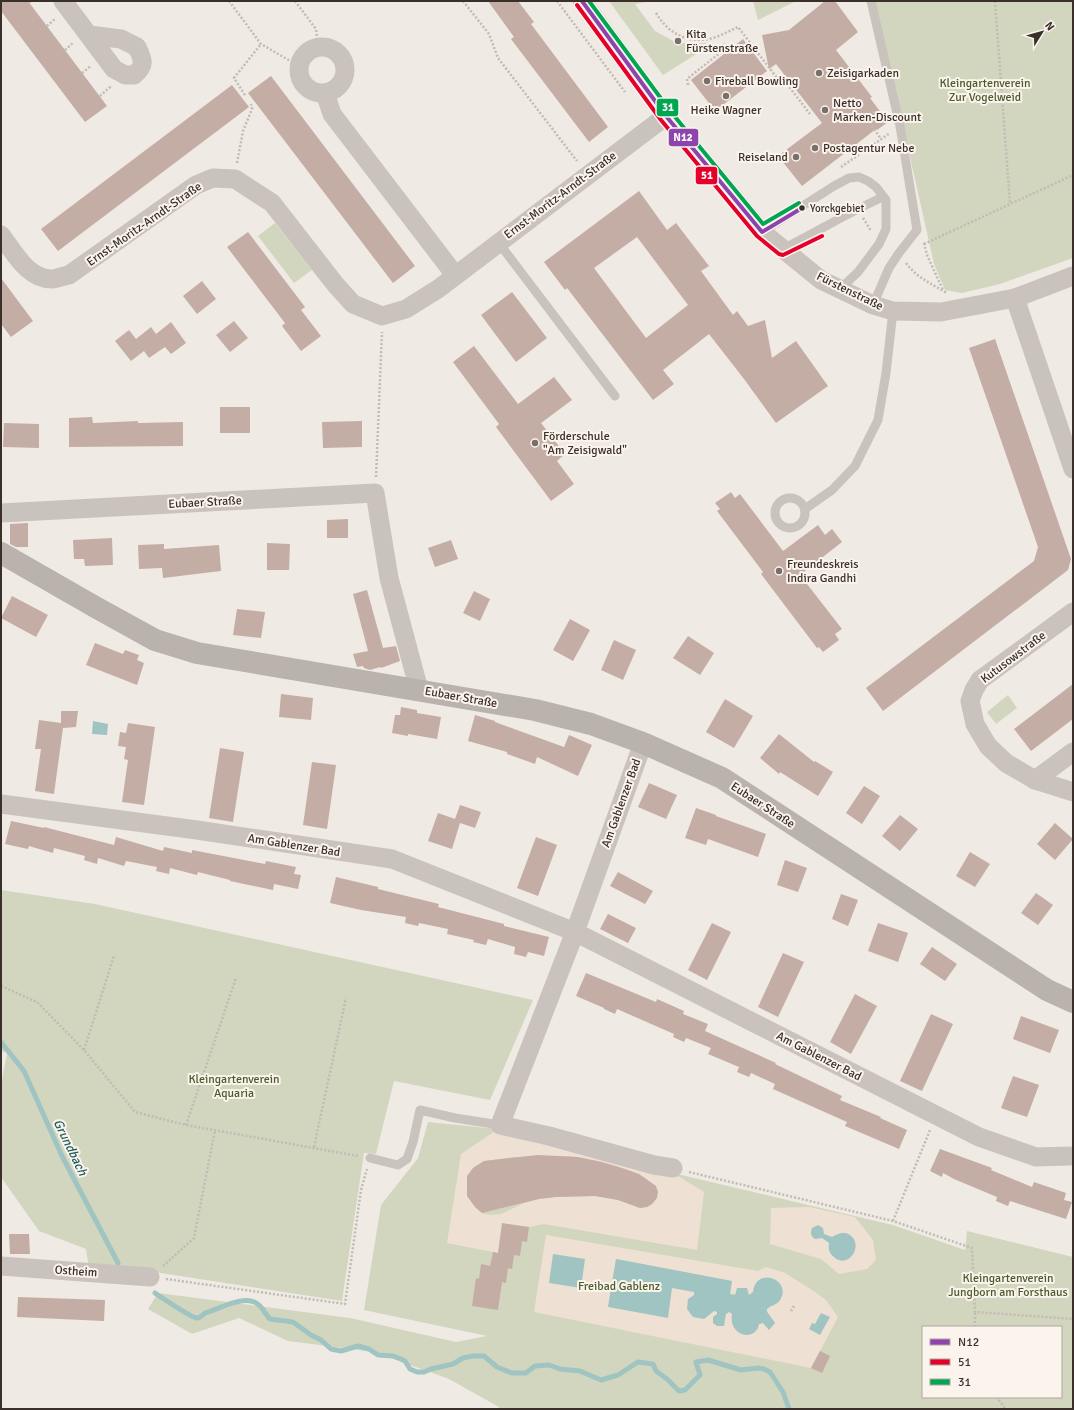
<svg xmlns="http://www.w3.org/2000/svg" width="1074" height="1410" font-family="Signika,sans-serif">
	<rect width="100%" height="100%" fill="#f0eae4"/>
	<g fill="#d2d6be" fill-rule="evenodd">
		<polygon points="609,1 651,1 635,4 655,31 677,43 706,43 709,46 663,75"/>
		<polygon points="753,1 796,1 758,20"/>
		<polygon points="875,1 1073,1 1073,258 1000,284 962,293 945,290 934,264"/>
		<polygon points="275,223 312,270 294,283 258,236"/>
		<polygon points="1008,695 1017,708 996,724 987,712"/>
		<polygon points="1,890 95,904 533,1000 490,1100 394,1081 376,1154 364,1153 342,1301 154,1272 89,1269 86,1249 39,1231 1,1177 1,1085 7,1053 1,1051"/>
		<path d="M428 1122 498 1129 673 1173 893 1225 965 1250 967 1231 1073 1257V1409H499V1407L449 1379 374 1352 288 1341 239 1318 192 1334 148 1309 158 1293 350 1318 456 1342 487 1336 364 1310 381 1205 418 1158ZM923 1327H1061V1397H923Z"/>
	</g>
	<g fill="#eee1d4" fill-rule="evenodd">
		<path d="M498 1129 673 1173 704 1192 697 1250 544 1224 529 1227 508 1224 500 1238 498 1253 447 1243 461 1154ZM568 1156 613 1165 639 1174 656 1186V1199L652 1204 647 1207 640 1208 618 1200 595 1196 556 1197 539 1199 524 1203 501 1214 492 1215 484 1214 478 1210 467 1196V1176L473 1168 484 1161 513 1157Z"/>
		<polygon points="809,1207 855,1217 873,1240 876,1260 867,1269 839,1274 821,1259 770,1244 771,1208"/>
		<path d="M546 1235 758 1271 766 1267 785 1273 812 1290 826 1300 838 1317 811 1368 534 1312ZM616 1259 732 1281 730 1294 749 1295 753 1292V1289L771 1306 767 1309V1311L775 1323 769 1330 763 1323 759 1324 758 1329 754 1333 747 1335 732 1313 729 1312 726 1314H717V1312L714 1310 704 1319 694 1295V1291L672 1288 608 1307Z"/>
	</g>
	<g fill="#a0c4c2">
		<polygon points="93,721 108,724 107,735 92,734"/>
		<path d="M818 1225 823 1228 824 1234 832 1237C837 1234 844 1231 850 1235 865 1246 847 1270 834 1257 829 1253 828 1249 829 1243L822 1238 815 1239C811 1236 810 1234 812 1228Z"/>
		<polygon points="553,1254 585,1259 581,1288 549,1283"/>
		<path d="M616 1259 732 1281 730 1294 735 1295 737 1288H747L749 1295 753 1292C756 1265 793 1280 780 1300 777 1305 771 1305 767 1309V1312L775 1323 769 1330 763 1323 759 1324C755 1343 728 1336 732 1314L729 1312 726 1314 724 1326H717L713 1323V1317L717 1314V1312L714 1311 704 1319 693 1317 687 1309 688 1299 694 1295V1292L672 1288 668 1318 608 1307Z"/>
		<polygon points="821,1313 830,1317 820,1335 809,1329 812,1323 815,1324"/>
	</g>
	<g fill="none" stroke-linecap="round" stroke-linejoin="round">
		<g stroke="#a0c4c2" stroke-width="5">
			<polyline points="1,1042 24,1071 62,1156 118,1263"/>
			<path d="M155 1293C162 1298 191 1317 197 1318 200 1318 202 1316 205 1313 220 1309 247 1292 260 1306 264 1310 266 1315 270 1319L293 1322 311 1335 321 1340 331 1349 341 1351 358 1346 369 1349 378 1355 393 1356 401 1359 405 1361 410 1369 417 1372H424L431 1369 453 1364 463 1358 473 1356H484L497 1367 512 1373H526L535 1366 549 1365 560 1369 580 1371 601 1380 618 1375 638 1362 653 1364 656 1371 667 1379 679 1391 685 1390 700 1375 696 1362 708 1360 741 1370 758 1368 764 1369 770 1372 783 1392 789 1409"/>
		</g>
	</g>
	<g fill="#c4ada5" fill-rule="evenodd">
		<polygon points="1,1 28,1 107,106 85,122 1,11"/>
		<polygon points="488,1 518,1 534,22 531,24 608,127 589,142 511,39 514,37"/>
		<polygon points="825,1 835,1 858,32 836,50 872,97 870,98 888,122 877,130 876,129 802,186 778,156 822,123 776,64 769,69 762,35 789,30"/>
		<polygon points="743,39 767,71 715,111 691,80"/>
		<polygon points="271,76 415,266 393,283 248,93"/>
		<polygon points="232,85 249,107 58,251 41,229"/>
		<path d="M639 191 667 230 676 223 709 266 701 271 733 315 737 311 748 326 765 320 772 358 796 341 828 386 776 423 744 379 709 334 663 370 674 384 653 400 567 288 565 290 544 262ZM637 237 688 305 646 338 594 268Z"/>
		<polygon points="248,232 305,307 301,310 321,336 301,351 282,326 285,323 227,247"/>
		<polygon points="1,278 33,321 11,337 1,324"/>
		<polygon points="202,281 216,299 197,314 183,296"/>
		<polygon points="512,292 547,338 516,362 481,315"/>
		<polygon points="234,321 248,338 230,352 216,335"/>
		<polygon points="171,322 186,343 171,354 165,347 149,358 144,351 131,361 115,341 129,330 136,339 151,327 156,334"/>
		<polygon points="995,339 1071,559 1068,570 883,711 866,688 1034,561 1038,547 969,348"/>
		<polygon points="474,346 518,404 554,377 572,400 541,423 565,454 557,461 574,484 551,501 496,427 499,424 453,362"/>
		<rect x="220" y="407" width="30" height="26"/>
		<polygon points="92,417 93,423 138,421 138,423 183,422 183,446 69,447 69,418"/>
		<polygon points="362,421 362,447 323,448 322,422"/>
		<polygon points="4,423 39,424 39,448 3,447"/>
		<polygon points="731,492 735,498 740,494 783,551 818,525 825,535 832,529 842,542 800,575 842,629 835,634 839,640 823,652 819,647 817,648 761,574 763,572 717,511 720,509 715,503"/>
		<polygon points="348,519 348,538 327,538 327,520"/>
		<polygon points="28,523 28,547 16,547 10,544 10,524"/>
		<polygon points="112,538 113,565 85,566 84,559 74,559 73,540"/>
		<polygon points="451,540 458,559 435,567 428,548"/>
		<polygon points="267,543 290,544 289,570 267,570"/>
		<polygon points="164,544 164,549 219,545 221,571 163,578 162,568 139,569 138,545"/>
		<polygon points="367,590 383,648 396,646 400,661 381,668 380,667 370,670 364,668 363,666 357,667 353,654 368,651 353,594"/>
		<polygon points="474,591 490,599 480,621 463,613"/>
		<polygon points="12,596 48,615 36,637 1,618"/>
		<polygon points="237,609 265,612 261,638 233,635"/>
		<polygon points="570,619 590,630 573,661 553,650"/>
		<polygon points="688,636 714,653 700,675 673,658"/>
		<polygon points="614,640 636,650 623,680 601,670"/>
		<polygon points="95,643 123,654 125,650 139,655 137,660 144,663 137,685 86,665"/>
		<polygon points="1073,684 1073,719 1031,751 1014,729"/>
		<polygon points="281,694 313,698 311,720 279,717"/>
		<polygon points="725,699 753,716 734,748 706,732"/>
		<polygon points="401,707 417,710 417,713 441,717 437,739 408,734 408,736 392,733 395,715 400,715"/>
		<polygon points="61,711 78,711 76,727 63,728 54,794 35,791 41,749 35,749 39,720 61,723"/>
		<polygon points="475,715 495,721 495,722 564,747 569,735 592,745 578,776 537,757 535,764 507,754 507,752 468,741"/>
		<polygon points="128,723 155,727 144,805 122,802 128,760 124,759 126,747 118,746 120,732 126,733"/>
		<polygon points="779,734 814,762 815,761 833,772 818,796 780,772 779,774 760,758"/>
		<polygon points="220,748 244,752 233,822 209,818"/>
		<polygon points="312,762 336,765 327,829 303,825"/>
		<polygon points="649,783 677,795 666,819 638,807"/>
		<polygon points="864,786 880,796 862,824 846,813"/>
		<polygon points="460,805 481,812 475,828 460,823 452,849 428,841 438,813 455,819"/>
		<polygon points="696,808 716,815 716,816 766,834 758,857 708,839 706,845 685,838"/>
		<polygon points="900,815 918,829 900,851 882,836"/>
		<polygon points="11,821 44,828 44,827 114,845 116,837 163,851 164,847 192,853 192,850 265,864 266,861 296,867 294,874 301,875 298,889 274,884 273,890 230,881 230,880 198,872 197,875 170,868 169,874 156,871 157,867 126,861 124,866 98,858 97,864 84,860 85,856 54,848 53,853 29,846 28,849 5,844"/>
		<polygon points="1055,823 1073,839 1055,860 1037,844"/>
		<polygon points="536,837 557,845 538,896 517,888"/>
		<polygon points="970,852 990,864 975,887 956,876"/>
		<polygon points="785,860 807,868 798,892 777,885"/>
		<polygon points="618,872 653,891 645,904 610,886"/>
		<polygon points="336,877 378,887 378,889 439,904 438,907 504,924 504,926 549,937 544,956 528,952 526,957 514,954 515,947 488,939 486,945 473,942 474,940 447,934 448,929 419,923 418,926 405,923 406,917 361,910 330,903"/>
		<polygon points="1036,893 1053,905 1038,925 1021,913"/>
		<polygon points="841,894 858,900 848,926 832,919"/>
		<polygon points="608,914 636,928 628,943 600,929"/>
		<polygon points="712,923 731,932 707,980 688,970"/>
		<polygon points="878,923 908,933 898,962 868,951"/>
		<polygon points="932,947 957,964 945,981 920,964"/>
		<polygon points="783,953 804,962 778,1017 758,1007"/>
		<polygon points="586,973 656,1002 657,999 684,1011 683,1014 708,1024 705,1031 776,1063 775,1064 842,1096 840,1100 881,1117 880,1118 907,1130 899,1149 845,1126 847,1122 773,1089 775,1084 751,1073 749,1077 737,1072 739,1067 708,1054 711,1048 686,1038 684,1042 673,1037 674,1034 633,1016 617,1009 615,1014 604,1009 604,1008 576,996"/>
		<polygon points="855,994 877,1006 851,1054 830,1042"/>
		<polygon points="931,1014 953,1024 922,1091 900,1081"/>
		<polygon points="1021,1016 1059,1030 1050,1053 1013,1039"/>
		<polygon points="1013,1076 1039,1085 1027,1117 1001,1108"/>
		<polygon points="940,1149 992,1168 991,1170 1032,1187 1034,1182 1066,1193 1064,1200 1072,1202 1066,1219 1010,1201 1008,1206 996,1201 997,1197 954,1179 943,1173 942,1177 930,1171"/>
		<polygon points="538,1155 578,1157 602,1162 625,1169 639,1174 656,1186 658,1192 657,1198 652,1204 647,1207 640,1208 618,1200 595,1196 556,1197 539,1199 482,1213 475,1207 467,1196 467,1176 473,1168 484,1161"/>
		<polygon points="502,1223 529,1227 527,1242 522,1241 520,1256 514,1255 512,1269 508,1268 506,1283 502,1282 498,1310 472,1306 476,1278 479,1279 481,1264 490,1266 493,1252 498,1253"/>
		<polygon points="9,1234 29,1234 30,1254 10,1254"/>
		<polygon points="18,1297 105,1300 104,1321 17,1317"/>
		<polygon points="820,1351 830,1356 822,1373 811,1368"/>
	</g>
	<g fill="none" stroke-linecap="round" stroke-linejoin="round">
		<g stroke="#c2bab5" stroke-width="2.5" stroke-dasharray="2 2" stroke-linecap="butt">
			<polyline points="229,1 261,44 299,66"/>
			<polyline points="295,1 316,29 318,47"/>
			<polyline points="463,1 489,34 498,58 577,161"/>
			<polyline points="557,1 625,92"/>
			<polyline points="995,1 1010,204"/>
			<polyline points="29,2 31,1"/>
			<path d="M656 13C668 33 686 43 709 39 719 37 729 31 738 27L784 87"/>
			<polyline points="47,26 56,18"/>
			<polyline points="65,50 74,42"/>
			<polyline points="82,73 91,66"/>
			<polyline points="787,84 810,114"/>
			<polyline points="688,85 687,79 726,48 723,44"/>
			<polyline points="245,95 234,78 261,44"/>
			<polyline points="100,96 110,87 110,86"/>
			<polyline points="874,111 870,123 881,139"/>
			<polyline points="237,163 243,131 252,109 251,104"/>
			<polyline points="841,167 890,133"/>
			<polyline points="863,218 871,231"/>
			<polyline points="924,243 927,255 943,290"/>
			<polyline points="924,244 1073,175"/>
			<path d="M906 263C917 278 932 284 947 293"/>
			<polyline points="376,477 382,332"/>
			<polyline points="1,986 37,1002 84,1050 135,1112 186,1125 358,1156"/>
			<polyline points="84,1050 114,956"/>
			<polyline points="186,1125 236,978"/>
			<polyline points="314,1147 346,998"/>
			<polyline points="689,1172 893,1221 972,1248 975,1312 1073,1319"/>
			<polyline points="893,1221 930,1130"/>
			<polyline points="163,1266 194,1238 215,1130"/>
			<polyline points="166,1279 345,1304 361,1190 367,1169"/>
			<polyline points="791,1311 794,1306"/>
			<polyline points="975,1327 975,1312"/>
			<polyline points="996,1397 1006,1409"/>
		</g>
		<g stroke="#c9c2bd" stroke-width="9">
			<polyline points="871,1 900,126 917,230 899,253 889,268 873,305"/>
			<polyline points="762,232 834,186 849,178 859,177 868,181 876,187 886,200 886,229 879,244 858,272 840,289"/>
			<polyline points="498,242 615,396"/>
			<path d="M783 249C817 232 849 212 883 197"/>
			<circle cx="790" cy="513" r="15"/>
			<polyline points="805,509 832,490 855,466 878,420 886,373 893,311"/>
			<polyline points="370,1158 398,1165 407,1159 413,1142 420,1110 455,1118 500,1125"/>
		</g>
		<g stroke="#c9c2bd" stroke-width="19">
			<path d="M63 1 114 69 125 75H134C146 65 143 60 137 47L121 39 89 35"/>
			<polyline points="582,1 666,116 762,232 821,280 873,305 893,311 941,312 1015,298 1073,276"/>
			<circle cx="322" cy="70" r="23"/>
			<polyline points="325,93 332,114 455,275"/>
			<path d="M1 235C14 252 28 280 53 279 58 278 64 276 69 275L196 185 213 178 235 179 272 203 335 284 353 304 382 316 406 309 438 289 666 116"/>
			<polyline points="1015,298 1073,469"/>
			<polyline points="1,513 375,493 389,578 419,690"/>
			<polyline points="1073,612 980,680 974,690 970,701 975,724 988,746 1006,763 1035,780 1073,792"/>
			<polyline points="643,743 575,932 500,1125 549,1136 654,1165 673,1168"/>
			<polyline points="1035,780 1073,752"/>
			<polyline points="1,804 197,830 392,859 575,932 979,1137 1036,1157 1070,1156"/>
			<polyline points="1,1266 150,1277"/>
		</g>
		<polyline stroke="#bab2ad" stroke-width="22" points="1,553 97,608 155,640 197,653 535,710 591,724 643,743 722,778 1047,990 1073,1002"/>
		<defs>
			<polyline id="bus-1" points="582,1 666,116 762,232 802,208"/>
			<polyline id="bus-2" points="577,5 661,120 757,236 779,254 783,255 822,236"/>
			<polyline id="bus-3" points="589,1 671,112 763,224 799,203"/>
		</defs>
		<use href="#bus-1" stroke="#fbf4ed" stroke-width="7"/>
		<use href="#bus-2" stroke="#fbf4ed" stroke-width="7"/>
		<use href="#bus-3" stroke="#fbf4ed" stroke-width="7"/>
		<use href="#bus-1" stroke="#8e44ad" stroke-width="4"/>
		<use href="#bus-2" stroke="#e4002b" stroke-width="4"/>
		<use href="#bus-3" stroke="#00a651" stroke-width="4"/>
	</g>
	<g fill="#7a706b" stroke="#fbf4ed" stroke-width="1.5">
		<circle cx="678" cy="41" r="4"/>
		<circle cx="819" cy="73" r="4"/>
		<circle cx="707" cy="81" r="4"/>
		<circle cx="726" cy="96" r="4"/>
		<circle cx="825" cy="110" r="4"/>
		<circle cx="815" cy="148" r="4"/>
		<circle cx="796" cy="157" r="4"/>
		<circle cx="535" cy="443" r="4"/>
		<circle cx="779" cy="571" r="4"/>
	</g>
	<circle fill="#3b2f2a" stroke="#fbf4ed" stroke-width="1.5" cx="802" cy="208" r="3.5"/>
	<g text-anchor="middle" stroke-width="4" stroke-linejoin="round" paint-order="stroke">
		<g font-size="11" fill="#3b2f2a" stroke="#fbf4ed" text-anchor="start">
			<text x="810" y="212">Yorckgebiet</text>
		</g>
		<g font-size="12" fill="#3b2f2a" stroke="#fbf4ed" text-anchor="start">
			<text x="686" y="38">Kita<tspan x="686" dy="14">Fürstenstraße</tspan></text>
			<text x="827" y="77">Zeisigarkaden</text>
			<text x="715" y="85">Fireball Bowling</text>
			<text x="833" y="107">Netto<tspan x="833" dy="14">Marken-Discount</tspan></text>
			<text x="726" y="114" text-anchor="middle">Heike Wagner</text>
			<text x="823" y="152">Postagentur Nebe</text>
			<text x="788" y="161" text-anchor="end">Reiseland</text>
			<text x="543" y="440">Förderschule<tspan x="543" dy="14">"Am Zeisigwald"</tspan></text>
			<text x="787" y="568">Freundeskreis<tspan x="787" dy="14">Indira Gandhi</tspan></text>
		</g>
		<g font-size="12" fill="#4c5b2c" stroke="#fbf4ed">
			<text x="985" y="87">Kleingartenverein<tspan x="985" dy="14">Zur Vogelweid</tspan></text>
			<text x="234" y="1083">Kleingartenverein<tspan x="234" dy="14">Aquaria</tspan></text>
			<text x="1008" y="1282">Kleingartenverein<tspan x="1008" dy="14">Jungborn am Forsthaus</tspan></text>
			<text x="619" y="1290">Freibad Gablenz</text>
		</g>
		<g font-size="12" fill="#3b2f2a" stroke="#fbf4ed">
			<text transform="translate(560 195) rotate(-37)" y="4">Ernst-Moritz-Arndt-Straße</text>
			<text transform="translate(144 224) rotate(-35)" y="4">Ernst-Moritz-Arndt-Straße</text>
			<text transform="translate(850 291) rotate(26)" y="4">Fürstenstraße</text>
			<text transform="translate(205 502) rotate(-3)" y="4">Eubaer Straße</text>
			<text transform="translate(1013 657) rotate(-37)" y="4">Kutusowstraße</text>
			<text transform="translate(461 697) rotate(10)" y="4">Eubaer Straße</text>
			<text transform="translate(621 803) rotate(-70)" y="4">Am Gablenzer Bad</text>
			<text transform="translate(763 805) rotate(33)" y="4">Eubaer Straße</text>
			<text transform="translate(294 845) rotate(9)" y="4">Am Gablenzer Bad</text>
			<text transform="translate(819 1056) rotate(27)" y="4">Am Gablenzer Bad</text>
			<text transform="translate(76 1271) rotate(4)" y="4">Ostheim</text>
		</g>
		<g font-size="13" font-style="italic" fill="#1d5e5f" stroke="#fbf4ed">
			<text transform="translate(71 1147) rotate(64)" y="5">Grundbach</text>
		</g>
	</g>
	<g stroke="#fbf4ed" stroke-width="1.5">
		<rect x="656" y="98" width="23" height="19" rx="4" fill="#00a651"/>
		<rect x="668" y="128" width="31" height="19" rx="4" fill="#8e44ad"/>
		<rect x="695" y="166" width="23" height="19" rx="4" fill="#e4002b"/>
	</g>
	<g font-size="11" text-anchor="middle" font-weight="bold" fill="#fff">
		<text x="668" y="111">31</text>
		<text x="683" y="141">N12</text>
		<text x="707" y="179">51</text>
	</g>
	<rect width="1074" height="1410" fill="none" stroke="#3b2f2a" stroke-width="4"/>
	<rect x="922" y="1326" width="140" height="72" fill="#fbf4ed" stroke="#aea59f"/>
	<rect x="930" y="1339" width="20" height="6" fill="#8e44ad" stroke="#aea59f"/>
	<text x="958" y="1346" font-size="12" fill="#3b2f2a">N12</text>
	<rect x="930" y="1359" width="20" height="6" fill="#e4002b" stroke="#aea59f"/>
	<text x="958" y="1366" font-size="12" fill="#3b2f2a">51</text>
	<rect x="930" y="1379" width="20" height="6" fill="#00a651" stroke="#aea59f"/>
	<text x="958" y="1386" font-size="12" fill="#3b2f2a">31</text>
	<g transform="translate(1042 32) rotate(53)" stroke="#fbf4ed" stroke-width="3" paint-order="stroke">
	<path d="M0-3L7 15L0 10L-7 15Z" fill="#3b2f2a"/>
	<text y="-6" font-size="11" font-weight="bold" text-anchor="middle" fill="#3b2f2a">N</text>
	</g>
</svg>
